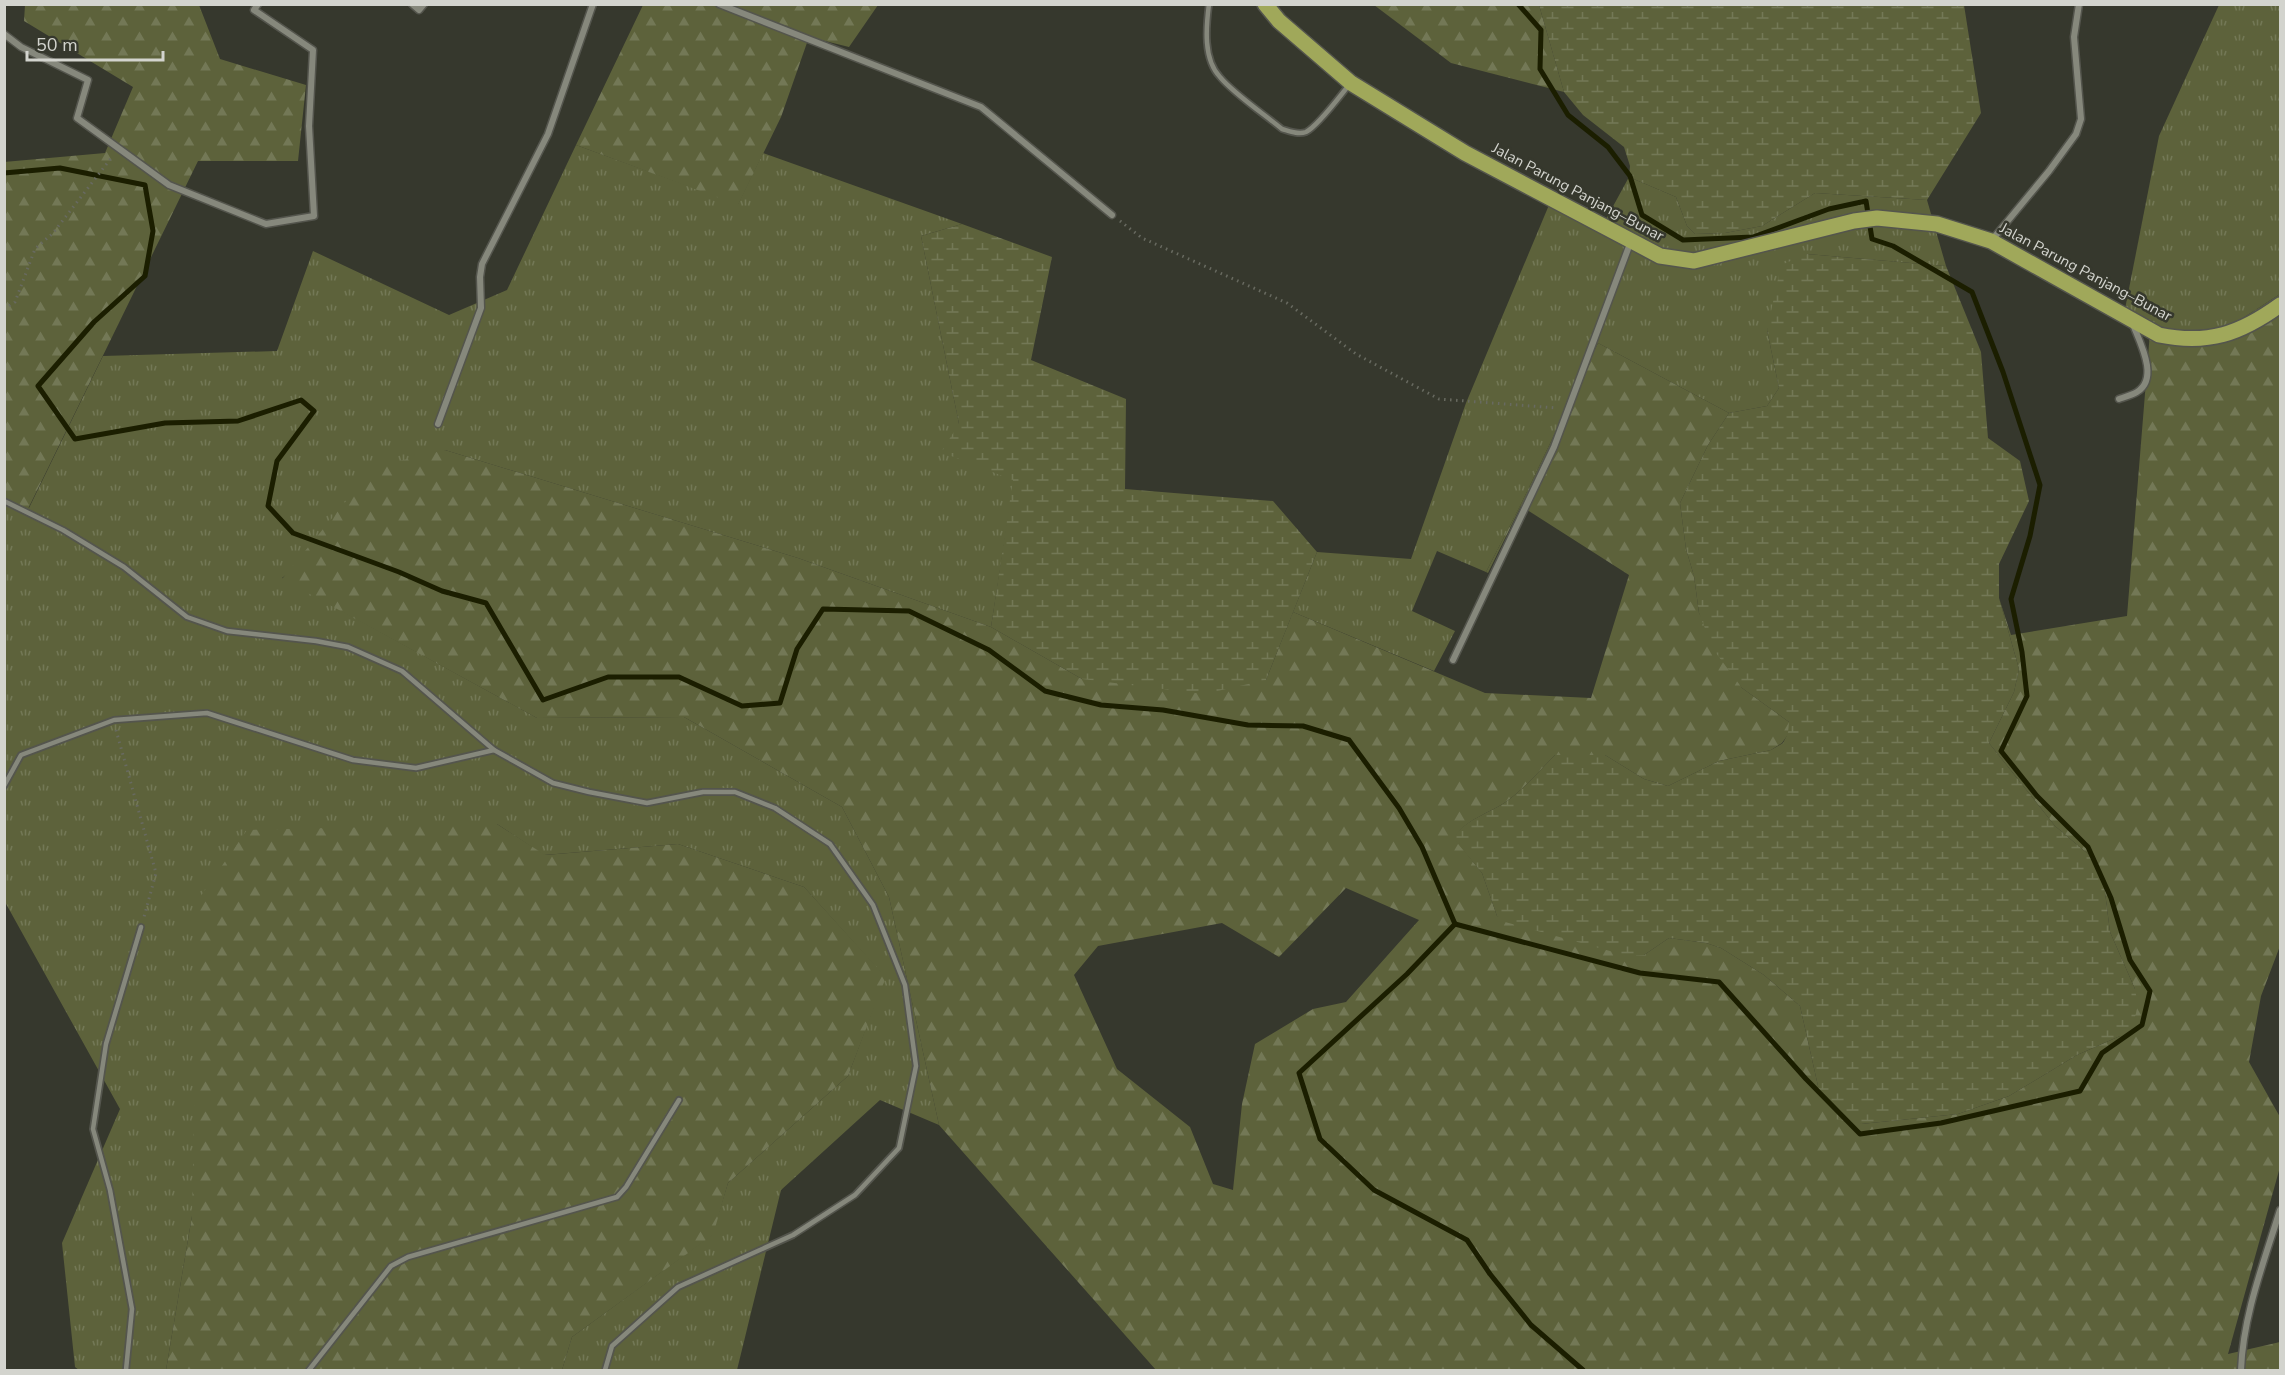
<svg xmlns="http://www.w3.org/2000/svg" width="2285" height="1375" font-family="'Nunito Sans',sans-serif">
	<defs>
		<pattern id="grass-tufts" width="24" height="20" patternUnits="userSpaceOnUse" patternTransform="scale(1.5)"><rect width="24" height="20" fill="#5d623b"/><path d="M3 7l-1-3M5 7V3M7 7l1-3M15 17l-1-3M17 17v-4M19 17l1-3" fill="none" stroke="#737856"/></pattern>
		<pattern id="forest-firs" width="22" height="20" patternUnits="userSpaceOnUse" patternTransform="scale(1.5)"><rect width="22" height="20" fill="#5d623b"/><path d="M5 1l3.5 6h-7zM16 11l3.5 6h-7z" fill="#737856"/></pattern>
		<pattern id="wetland-marsh" width="20" height="14" patternUnits="userSpaceOnUse" patternTransform="scale(1.5)"><rect width="20" height="14" fill="#5d623b"/><path d="M1 5h8M5 5V1M11 12h8M15 12V8" fill="none" stroke="#737856"/></pattern>
	</defs>
	<rect width="100%" height="100%" fill="#36382d"/>
	<g fill="url(#grass-tufts)">
		<polygon points="2219,5 2280,5 2280,294 2218,334 2150,332 2125,309 2159,136"/>
		<polygon points="576,145 738,204 763,153 962,224 921,236 959,424 1014,480 991,627 798,558 445,450 282,578 537,718 684,717 842,807 889,897 939,1125 880,1100 781,1190 737,1370 562,1370 572,1337 712,1235 728,1183 848,1076 885,977 804,887 678,844 544,855 497,824 192,1216 166,1370 79,1370 75,1367 62,1243 120,1109 5,902 4,499 29,508 103,356 277,351 313,251 449,315 507,290"/>
		<polygon points="1629,177 1676,197 1687,226 1695,234 1725,233 1762,226 1815,193 1927,200 1946,266 1807,254 1767,330 1779,388 1767,406 1729,413 1598,343 1520,506 1486,572 1437,551 1412,611 1455,631 1434,671 1293,612 1317,552 1411,559 1466,403 1549,205 1599,232"/>
	</g>
	<g fill="url(#forest-firs)" fill-rule="evenodd">
		<polygon points="25,5 199,5 220,59 306,85 298,161 198,161 28,509 5,499 4,162 105,153 133,87 24,21"/>
		<polygon points="643,5 878,5 849,47 809,37 781,117 738,205 576,145"/>
		<polygon points="1374,5 1539,5 1564,92 1451,63"/>
		<path d="M2280 294V946L2261 996 2249 1062 2280 1117V1167L2228 1354 2280 1342V1370H1156L939 1125 889 897 842 807 684 717 537 718 282 579 374 467 445 450 798 558 991 627 1082 679 1266 680 1293 612 1485 693 1591 698 1629 575 1521 506 1488 573 1486 572 1520 506 1598 343 1729 413 1708 445 1680 503 1686 549 1694 576 1699 613 1742 688 1789 722V733L1782 743 1771 750 1719 761 1668 786 1644 779 1605 755H1555C1540 770 1525 788 1507 801 1493 812 1460 821 1455 839L1482 873 1497 916 1644 955 1669 938 1706 943 1721 948 1764 975 1800 1006 1818 1086 1861 1124 1958 1114 2009 1096 2077 1055 2120 1036 2135 989 2110 932 2103 876 2088 854 2055 826 1989 743 2014 692 2019 669 1999 598 2011 635 2127 616 2150 332 2218 334ZM1346 888 1419 920 1346 1002 1313 1009 1255 1044 1242 1104 1233 1190 1213 1184 1190 1127 1117 1069 1074 975 1098 946 1222 923 1279 957Z"/>
		<polygon points="497,824 545,855 678,844 804,887 886,977 848,1076 728,1183 713,1235 572,1337 562,1370 166,1370 192,1216 198,900 247,830"/>
	</g>
	<g fill="url(#wetland-marsh)">
		<polygon points="1539,5 1964,5 1981,113 1927,200 1815,193 1762,226 1725,233 1695,234 1687,226 1676,197 1629,177 1630,166 1624,147 1583,115 1564,92"/>
		<polygon points="962,224 1052,257 1031,360 1126,399 1125,489 1273,501 1317,552 1266,680 1204,694 1082,679 991,627 1013,480 941,452 959,424 921,236"/>
		<path d="M1807 254 1946 266 1981 352 1988 438 2020 461 2029 501 1999 564V598L2019 669 2014 692 1989 743 2055 826 2088 854 2103 876 2110 932 2135 989 2138 1006 2133 1024 2120 1036 2077 1055 2009 1096 1958 1114 1861 1124 1835 1119 1818 1086 1800 1006 1764 975 1721 948 1706 943 1669 938 1644 955 1628 956 1505 922 1497 916 1482 873 1454 839C1460 821 1493 812 1507 801 1525 788 1540 770 1555 755H1605L1644 779 1668 786 1719 761 1771 750 1783 743 1788 733 1789 722 1742 688 1713 649 1699 613 1694 576 1686 549 1680 503 1708 445 1729 413 1767 406 1779 388 1767 330 1781 265Z"/>
	</g>
	<g fill="none" stroke-linecap="round" stroke-linejoin="round">
		<g stroke="#1b1e00" stroke-width="5">
			<polyline points="4,173 60,168 145,185 153,231 145,276 94,322 38,386 75,439 165,423 238,421 301,400 314,411 277,461 268,506 293,533 399,572 442,591 486,603 543,700 608,677 679,677 742,706 780,703 797,649 823,609 909,611 989,650 1045,691 1101,705 1163,710 1248,725 1303,726 1349,740 1399,808 1422,847 1455,924"/>
			<polyline points="1455,924 1640,973 1719,982 1806,1079 1860,1134 1941,1123 2080,1091 2102,1053 2142,1025 2150,991 2130,960 2111,898 2088,847 2037,796 2001,751 2027,696 2022,652 2011,599 2030,536 2040,485 2003,372 1972,292 1893,246 1872,239 1866,201 1829,209 1753,237 1683,240 1642,215 1630,176 1608,147 1568,115 1540,69 1541,30 1518,4"/>
			<polyline points="1455,924 1407,974 1299,1073 1320,1139 1374,1190 1467,1240 1490,1274 1531,1325 1583,1370"/>
		</g>
		<defs>
			<g id="service">
				<path d="M1209 4C1206 27 1203 59 1220 77 1234 94 1264 114 1282 129 1289 131 1298 135 1306 132 1318 126 1340 96 1349 85"/>
				<polyline points="4,501 63,530 124,567 187,617 227,631 316,641 348,647 402,671 494,750 553,783 589,792 647,803 703,792 735,792 775,808 830,844 873,905 905,985 916,1066 899,1148 855,1195 793,1235 678,1287 612,1346 605,1370"/>
				<polyline points="4,786 21,755 114,720 207,713 353,760 416,768 494,750"/>
				<polyline points="126,1370 132,1309 110,1190 93,1129 106,1044 141,927"/>
				<polyline points="309,1370 391,1266 408,1257 617,1197 626,1187 679,1100"/>
			</g>
			<g id="minor">
				<polyline points="412,4 419,10 424,4"/>
				<polyline points="719,4 981,107 1112,215"/>
				<polyline points="4,34 21,47 88,80 77,118 169,185 266,224 314,216 309,126 313,50 254,10 258,4"/>
				<polyline points="1992,240 2049,171 2076,134 2081,119 2074,37 2079,4"/>
				<path d="M2119 399C2125 397 2132 395 2137 392 2160 378 2139 341 2132 322"/>
				<polyline points="438,424 481,308 480,277 482,264 548,134 593,4"/>
				<polyline points="1453,660 1554,447 1631,241"/>
				<path d="M2241 1370C2243 1315 2264 1262 2280 1210"/>
			</g>
			<path id="primary" d="M1265 4 1279 21 1351 83 1465 153 1660 256 1694 261 1854 221 1877 218 1937 224 1991 241 2159 335C2208 345 2240 334 2280 305"/>
		</defs>
		<use href="#service" stroke="#54554d" stroke-width="8"/>
		<use href="#minor" stroke="#54554d" stroke-width="9"/>
		<use href="#primary" stroke="#54554d" stroke-width="18"/>
		<g stroke="#686a60" stroke-width="3" stroke-dasharray="1.5 4.5" stroke-linecap="butt">
			<polyline points="1120,221 1142,238 1287,303 1356,354 1439,399 1557,408"/>
			<polyline points="4,309 15,302 35,249 53,233 112,157"/>
			<polyline points="116,730 156,873 144,917"/>
		</g>
		<use href="#service" stroke="#86887c" stroke-width="4.5"/>
		<use href="#minor" stroke="#86887c" stroke-width="6"/>
		<use href="#primary" stroke="#a0a85a" stroke-width="15"/>
	</g>
	<g text-anchor="middle" stroke-width="5" stroke-linejoin="round" paint-order="stroke">
		<g font-size="15" fill="#d3d4ce" stroke="#36382d">
			<text transform="translate(1578 192) rotate(28)" y="5">Jalan Parung Panjang–Bunar</text>
			<text transform="translate(2086 272) rotate(28)" y="5">Jalan Parung Panjang–Bunar</text>
		</g>
	</g>
	<rect width="2285" height="1375" fill="none" stroke="#d3d4ce" stroke-width="12"/>
	<path d="M27 51v9h136v-9" fill="none" stroke="#d3d4ce" stroke-width="3"/>
	<text x="36" y="51" font-size="18" fill="#d3d4ce" stroke="#36382d" stroke-width="4.5" paint-order="stroke">50 m</text>
</svg>
